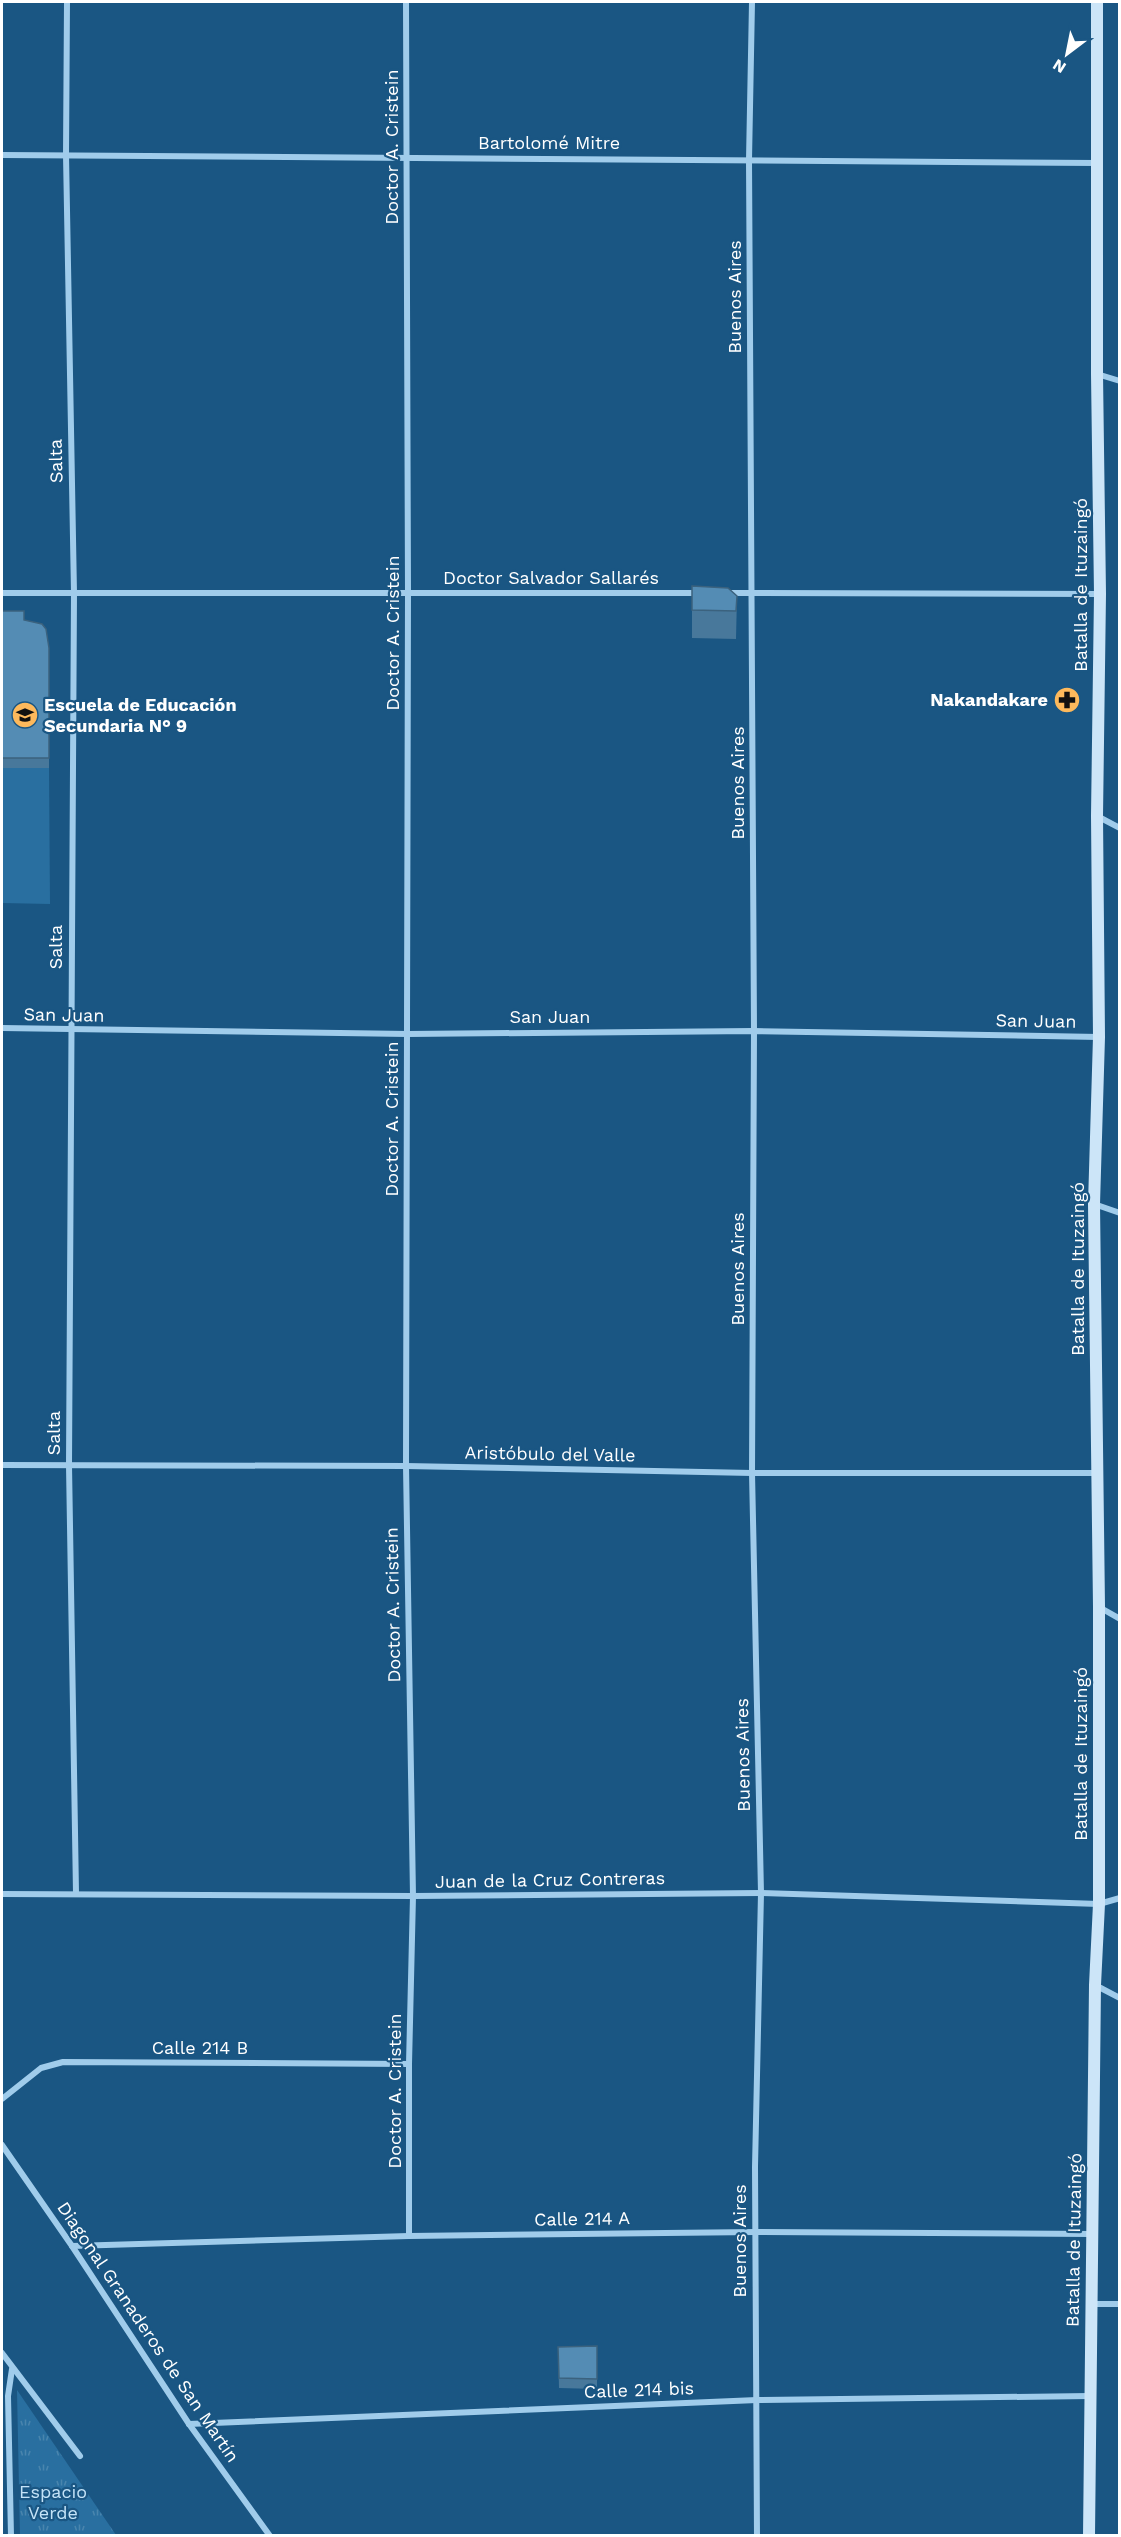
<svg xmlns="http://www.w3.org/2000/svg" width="1121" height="2537" font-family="'Work Sans',sans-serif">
	<defs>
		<pattern id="park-tufts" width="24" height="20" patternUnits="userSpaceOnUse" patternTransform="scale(1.5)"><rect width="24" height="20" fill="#296fa0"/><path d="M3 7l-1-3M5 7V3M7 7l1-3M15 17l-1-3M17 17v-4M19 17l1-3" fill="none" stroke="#4985ae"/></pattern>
	</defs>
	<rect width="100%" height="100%" fill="#1a5683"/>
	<polygon fill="url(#park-tufts)" points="17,2390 116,2535 20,2535"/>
	<polygon fill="#296fa0" points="2,768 49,768 50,904 2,903"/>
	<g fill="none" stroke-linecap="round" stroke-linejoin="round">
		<g stroke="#a0cceb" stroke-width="6">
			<polyline points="67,2 66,155 74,593 69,1465 76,1893"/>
			<polyline points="406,2 408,593 406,1466 413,1896 409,2064 409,2236"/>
			<polyline points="752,2 749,160 754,1031 752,1473 761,1893 755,2167 757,2536"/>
			<polyline points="2,155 1097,163"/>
			<polyline points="1097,374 1120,381"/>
			<polyline points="2,593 700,593"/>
			<polyline points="728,593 1100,594"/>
			<polyline points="1097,816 1120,828"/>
			<polyline points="2,1028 408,1034 754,1031 1099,1037"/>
			<polyline points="1094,1204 1120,1213"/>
			<polyline points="2,1465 406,1466 752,1473 1098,1473"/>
			<polyline points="1099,1607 1120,1619"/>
			<polyline points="2,1894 413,1896 761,1893 1099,1904 1120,1898"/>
			<polyline points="1095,1985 1120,1998"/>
			<polyline points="2,2099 41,2068 63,2062 409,2064"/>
			<polyline points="2,2145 72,2246 189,2424 270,2536"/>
			<polyline points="72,2246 409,2236 755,2232 1092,2234"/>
			<polyline points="1092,2304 1120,2304"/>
			<polyline points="2,2353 80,2456"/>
			<polyline points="189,2424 757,2400 1090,2396"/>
			<polyline points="11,2536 8,2396 12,2369"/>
		</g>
		<polyline stroke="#cce5f8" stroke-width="12" points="1089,2536 1095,1985 1099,1904 1099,1607 1094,1204 1099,1037 1097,816 1100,594 1097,374 1097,2"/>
	</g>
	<g fill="#48789b">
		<polygon points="692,586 737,596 736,639 692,638"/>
		<polygon points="2,611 24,620 49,648 49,768 2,768"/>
		<polygon points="597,2346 597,2389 559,2388 558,2347"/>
	</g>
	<g fill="#548cb4" stroke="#3b627e" stroke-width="1.5">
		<polygon points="692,586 728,588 737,596 736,611 692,610"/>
		<polygon points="2,611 24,611 24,620 42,624 46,629 49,648 49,758 2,758"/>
		<polygon points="597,2346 597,2379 559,2378 558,2347"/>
	</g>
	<defs>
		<symbol id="pharmacy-disc" viewBox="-11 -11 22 22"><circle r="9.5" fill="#fdb95c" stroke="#1a5683"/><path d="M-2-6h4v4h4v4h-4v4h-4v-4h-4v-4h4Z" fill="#111"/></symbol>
		<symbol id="school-disc" viewBox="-11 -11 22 22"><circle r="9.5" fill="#fdb95c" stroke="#1a5683"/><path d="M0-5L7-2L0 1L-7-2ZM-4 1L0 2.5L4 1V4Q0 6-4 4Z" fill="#111"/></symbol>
	</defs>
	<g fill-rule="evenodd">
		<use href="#pharmacy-disc" x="1052" y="685" width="30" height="30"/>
		<use href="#school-disc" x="10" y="700" width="30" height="30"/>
	</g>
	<g text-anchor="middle" stroke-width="4.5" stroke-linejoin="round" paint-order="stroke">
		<g font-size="18" fill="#fff" stroke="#1a5683">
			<text x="549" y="149">Bartolomé Mitre</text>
			<text transform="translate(392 147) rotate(-90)" y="6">Doctor A. Cristein</text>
			<text transform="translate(735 297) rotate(-90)" y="6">Buenos Aires</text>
			<text transform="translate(56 461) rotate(-91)" y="6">Salta</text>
			<text x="551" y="584">Doctor Salvador Sallarés</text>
			<text transform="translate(1081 585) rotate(-90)" y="6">Batalla de Ituzaingó</text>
			<text transform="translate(393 633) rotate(-90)" y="6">Doctor A. Cristein</text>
			<text transform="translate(738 783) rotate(-90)" y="6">Buenos Aires</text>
			<text transform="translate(56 947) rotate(-90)" y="6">Salta</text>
			<text transform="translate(64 1015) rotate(1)" y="6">San Juan</text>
			<text x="550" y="1023">San Juan</text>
			<text transform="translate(1036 1021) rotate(1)" y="6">San Juan</text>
			<text transform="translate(392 1119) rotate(-90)" y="6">Doctor A. Cristein</text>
			<text transform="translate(738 1269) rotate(-90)" y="6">Buenos Aires</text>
			<text transform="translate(1078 1269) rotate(-90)" y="6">Batalla de Ituzaingó</text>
			<text transform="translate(54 1433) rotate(-90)" y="6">Salta</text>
			<text transform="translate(550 1454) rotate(1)" y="6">Aristóbulo del Valle</text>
			<text transform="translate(393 1605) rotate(-91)" y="6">Doctor A. Cristein</text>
			<text transform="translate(1081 1754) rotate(-90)" y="6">Batalla de Ituzaingó</text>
			<text transform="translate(743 1755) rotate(-91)" y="6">Buenos Aires</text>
			<text transform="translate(550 1880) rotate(-1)" y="6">Juan de la Cruz Contreras</text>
			<text x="200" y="2054">Calle 214 B</text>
			<text transform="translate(395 2091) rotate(-90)" y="6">Doctor A. Cristein</text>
			<text transform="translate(582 2219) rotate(-1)" y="6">Calle 214 A</text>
			<text transform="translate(1074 2240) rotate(-89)" y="6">Batalla de Ituzaingó</text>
			<text transform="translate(740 2241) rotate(-90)" y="6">Buenos Aires</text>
			<text transform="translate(148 2332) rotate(56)" y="6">Diagonal Granaderos de San Martín</text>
			<text transform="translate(639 2390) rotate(-2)" y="6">Calle 214 bis</text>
		</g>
		<g font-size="18" font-weight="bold" fill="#fff" stroke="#1a5683" text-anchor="end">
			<text x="1048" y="706">Nakandakare</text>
			<text x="44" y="711" text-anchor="start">Escuela de Educación<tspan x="44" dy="21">Secundaria N° 9</tspan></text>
		</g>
		<g font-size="18" fill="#c4e3f8" stroke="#1a5683">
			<text x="53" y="2498">Espacio<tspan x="53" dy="21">Verde</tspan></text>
		</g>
	</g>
	<rect width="1121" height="2537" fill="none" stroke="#ffffff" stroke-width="6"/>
	<g transform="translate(1067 54) rotate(212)" stroke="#1a5683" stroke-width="4.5" paint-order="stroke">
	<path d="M0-4.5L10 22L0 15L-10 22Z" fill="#ffffff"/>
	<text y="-9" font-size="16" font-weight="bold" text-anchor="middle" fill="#ffffff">N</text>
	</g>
</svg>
